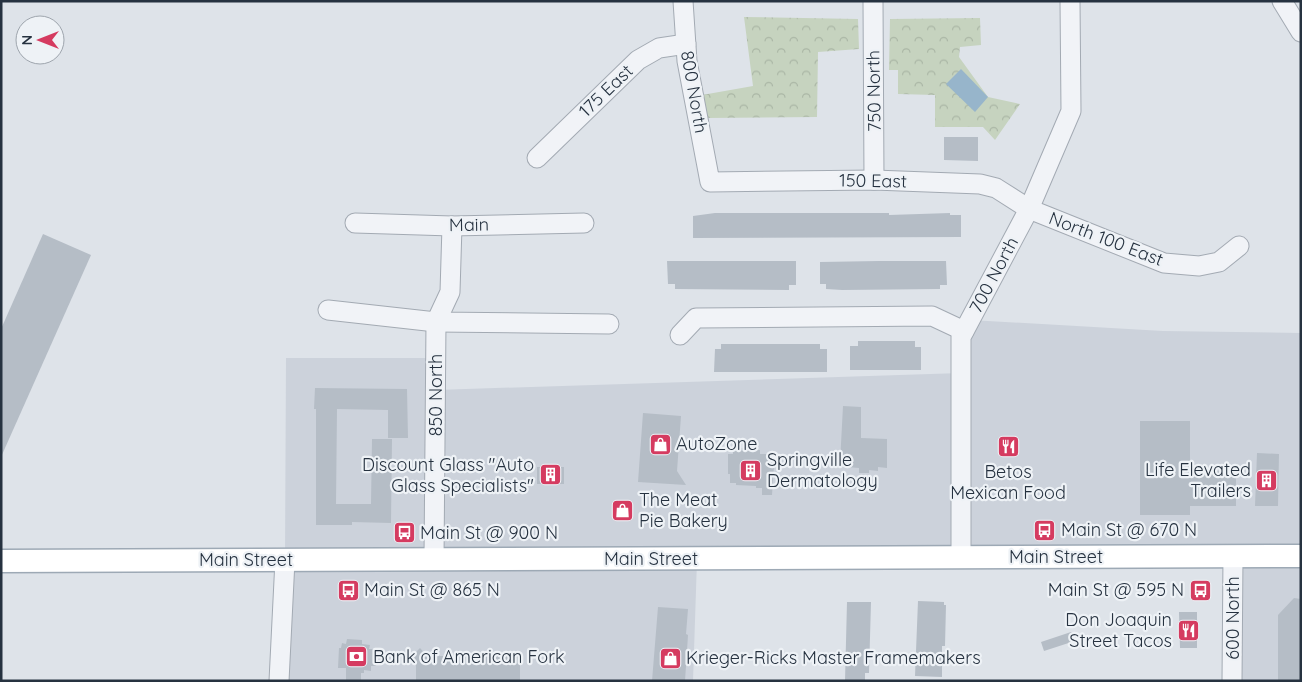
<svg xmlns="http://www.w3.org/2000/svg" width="1302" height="682" font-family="Quicksand,sans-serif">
	<defs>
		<pattern id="park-crowns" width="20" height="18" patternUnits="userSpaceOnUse" patternTransform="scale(1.25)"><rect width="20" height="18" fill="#c6d3bf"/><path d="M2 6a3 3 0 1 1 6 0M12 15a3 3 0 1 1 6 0" fill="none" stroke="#aab6a5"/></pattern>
	</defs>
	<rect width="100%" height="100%" fill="#dee3e9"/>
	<polygon fill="#ccd2db" points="970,320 1163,331 1301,333 1301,681 1232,681 1233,556 697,560 693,681 289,681 285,560 286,358 436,358 436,390 961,373"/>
	<g fill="url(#park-crowns)">
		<polygon points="744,17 858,19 859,49 818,52 817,117 708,118 702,95 753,86"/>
		<polygon points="980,18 981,45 960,47 959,57 988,97 1020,104 995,140 983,127 935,127 935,95 898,94 898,70 889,70 890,19"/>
	</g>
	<polygon fill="#97b5cb" points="961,69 988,97 975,112 946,84"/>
	<g fill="#b5bdc6">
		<polygon points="944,137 978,137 978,161 944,160"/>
		<polygon points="715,213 889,213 889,215 950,213 950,215 961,215 961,237 693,238 693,216"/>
		<polygon points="43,234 91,255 1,457 1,329"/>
		<polygon points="667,261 796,261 796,285 789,285 789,290 675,289 675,284 668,284"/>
		<polygon points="879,261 946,261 947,285 940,285 940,289 842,290 826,289 826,284 820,284 820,262"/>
		<polygon points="858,341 915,341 915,347 921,347 921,370 850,370 850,346 858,346"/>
		<polygon points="721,344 820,344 820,349 827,349 827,372 714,372 715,349 721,349"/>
		<polygon points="315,388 407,389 408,438 388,438 388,410 337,409 336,504 371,504 372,439 392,439 391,523 352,522 352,525 316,525 316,409 314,409"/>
		<polygon points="843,406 861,407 861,438 887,439 887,468 878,467 878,471 869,470 869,473 859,473 859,468 847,467 847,463 840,463"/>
		<polygon points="643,413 681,416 677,471 686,485 638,482"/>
		<polygon points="1140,421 1190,421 1190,472 1236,471 1236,506 1190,506 1190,515 1140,515"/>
		<polygon points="733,448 751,448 751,450 760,450 760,454 768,454 768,465 774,465 772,495 762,495 762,488 756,488 756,486 736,485 736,483 730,483 730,474 728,474 728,454 733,454"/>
		<polygon points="1257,453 1279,454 1278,506 1255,506"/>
		<rect x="537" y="467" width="27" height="17"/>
		<polygon points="1294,598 1301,599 1301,681 1278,681 1278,615"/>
		<polygon points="918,601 944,602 944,605 946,605 945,646 942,646 942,677 915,676"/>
		<polygon points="847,602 871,602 869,673 865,673 865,681 845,681"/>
		<polygon points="658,607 688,609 686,634 688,635 685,681 652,681"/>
		<polygon points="1179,612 1197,612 1197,648 1180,648"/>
		<polygon points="1071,632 1084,638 1044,651 1041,642"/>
		<polygon points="347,639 362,640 362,644 370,645 369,649 377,649 376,666 371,666 371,671 364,670 364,673 361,673 361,681 346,681 346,668 338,668 339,648 341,648 342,643 346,644"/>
		<polygon points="420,648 427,656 472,656 472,653 508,653 508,656 520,656 520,681 416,681 416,664 410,658"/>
	</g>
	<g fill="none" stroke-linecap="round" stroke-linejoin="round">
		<defs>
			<g id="minor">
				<polyline points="683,1 687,61 710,182 874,180 980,184 996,188 1029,209 1164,263 1199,266 1219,262 1239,246"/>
				<polyline points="873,1 874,180"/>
				<polyline points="1282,1 1301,32"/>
				<polyline points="537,158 638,60 659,48 686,44"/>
				<polyline points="355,223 452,226 584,223"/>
				<polyline points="328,310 436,322 609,324"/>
				<polyline points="680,335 696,318 932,316 964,331"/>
				<polyline points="961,557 961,337 1029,209 1071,111 1070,1"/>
				<polyline points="434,559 436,322 450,292 452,226"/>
				<polyline points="279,681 285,560"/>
				<polyline points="1232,681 1233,556"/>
			</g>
			<polyline id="major" points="1,561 1301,556"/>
		</defs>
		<use href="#minor" stroke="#a3aab3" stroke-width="21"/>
		<use href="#major" stroke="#9da9b5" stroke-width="25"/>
		<use href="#minor" stroke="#f1f3f7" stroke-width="19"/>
		<use href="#major" stroke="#fff" stroke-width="22"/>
	</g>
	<defs>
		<symbol id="shop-square" viewBox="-11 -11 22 22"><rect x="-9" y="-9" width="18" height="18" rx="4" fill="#d53b60" stroke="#eef2f6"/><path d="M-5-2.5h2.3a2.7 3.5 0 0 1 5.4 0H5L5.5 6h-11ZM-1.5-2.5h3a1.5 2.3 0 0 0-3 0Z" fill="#fff"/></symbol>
		<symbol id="restaurant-square" viewBox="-11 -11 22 22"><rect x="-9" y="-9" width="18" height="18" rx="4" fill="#d53b60" stroke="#eef2f6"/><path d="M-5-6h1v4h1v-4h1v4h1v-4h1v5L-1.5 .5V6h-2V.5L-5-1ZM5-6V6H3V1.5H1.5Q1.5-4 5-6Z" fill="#fff"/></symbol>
		<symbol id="building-square" viewBox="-11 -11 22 22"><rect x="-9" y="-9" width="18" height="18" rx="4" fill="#d53b60" stroke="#eef2f6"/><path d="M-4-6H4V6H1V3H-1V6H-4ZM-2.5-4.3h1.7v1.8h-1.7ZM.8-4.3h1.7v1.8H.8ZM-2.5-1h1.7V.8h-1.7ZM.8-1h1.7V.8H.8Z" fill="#fff"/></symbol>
		<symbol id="bus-square" viewBox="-11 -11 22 22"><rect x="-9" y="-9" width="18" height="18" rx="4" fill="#d53b60" stroke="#eef2f6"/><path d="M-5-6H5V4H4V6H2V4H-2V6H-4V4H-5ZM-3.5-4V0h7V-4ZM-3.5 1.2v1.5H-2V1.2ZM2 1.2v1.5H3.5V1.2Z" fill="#fff"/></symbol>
		<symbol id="bank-square" viewBox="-11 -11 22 22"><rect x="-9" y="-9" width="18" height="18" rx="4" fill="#d53b60" stroke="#eef2f6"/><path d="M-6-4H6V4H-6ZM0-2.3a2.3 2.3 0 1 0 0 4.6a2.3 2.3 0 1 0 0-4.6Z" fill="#fff"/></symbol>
	</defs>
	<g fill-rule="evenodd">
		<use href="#shop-square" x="648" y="432" width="25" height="25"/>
		<use href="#restaurant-square" x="996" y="434" width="25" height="25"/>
		<use href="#building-square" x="738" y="458" width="25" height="25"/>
		<use href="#building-square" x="538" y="462" width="25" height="25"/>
		<use href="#building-square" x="1254" y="468" width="25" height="25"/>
		<use href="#shop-square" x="610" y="498" width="25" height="25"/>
		<use href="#bus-square" x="1032" y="518" width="25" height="25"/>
		<use href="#bus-square" x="392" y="520" width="25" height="25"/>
		<use href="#bus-square" x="336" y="578" width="25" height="25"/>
		<use href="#bus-square" x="1188" y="578" width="25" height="25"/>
		<use href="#restaurant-square" x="1176" y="618" width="25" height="25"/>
		<use href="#bank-square" x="344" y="644" width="25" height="25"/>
		<use href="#shop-square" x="658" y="646" width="25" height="25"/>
	</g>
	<g text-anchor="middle" stroke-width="4.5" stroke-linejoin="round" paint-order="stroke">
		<g font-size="18" fill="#263240" stroke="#eef2f6">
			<text transform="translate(606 91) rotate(-44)" y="6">175 East</text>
			<text transform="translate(874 91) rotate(-91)" y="6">750 North</text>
			<text transform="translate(694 92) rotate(80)" y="6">800 North</text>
			<text transform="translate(873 181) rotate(1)" y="6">150 East</text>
			<text transform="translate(469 225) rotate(-1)" y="6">Main</text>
			<text transform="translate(1106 239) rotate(21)" y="6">North 100 East</text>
			<text transform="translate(994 275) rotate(-62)" y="6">700 North</text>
			<text transform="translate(436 395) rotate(-90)" y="6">850 North</text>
			<text x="1056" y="563">Main Street</text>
			<text x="651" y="565">Main Street</text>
			<text x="246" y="566">Main Street</text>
			<text transform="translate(1233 618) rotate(-90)" y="6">600 North</text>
		</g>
		<g font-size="18" fill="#263240" stroke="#eef2f6" text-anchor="start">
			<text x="676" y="450">AutoZone</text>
			<text x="767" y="466">Springville<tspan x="767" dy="21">Dermatology</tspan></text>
			<text x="534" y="471" text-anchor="end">Discount Glass "Auto<tspan x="534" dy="21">Glass Specialists"</tspan></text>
			<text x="1251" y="476" text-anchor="end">Life Elevated<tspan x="1251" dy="21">Trailers</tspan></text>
			<text x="1008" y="478" text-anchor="middle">Betos<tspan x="1008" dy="21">Mexican Food</tspan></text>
			<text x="639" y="506">The Meat<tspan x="639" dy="21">Pie Bakery</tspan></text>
			<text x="1061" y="536">Main St @ 670 N</text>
			<text x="420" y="539">Main St @ 900 N</text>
			<text x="364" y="596">Main St @ 865 N</text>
			<text x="1184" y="596" text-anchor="end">Main St @ 595 N</text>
			<text x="1172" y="626" text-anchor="end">Don Joaquin<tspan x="1172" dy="21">Street Tacos</tspan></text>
			<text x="373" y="663">Bank of American Fork</text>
			<text x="686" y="664">Krieger-Ricks Master Framemakers</text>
		</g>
	</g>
	<rect width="1302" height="682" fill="none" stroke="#263240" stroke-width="5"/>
	<g transform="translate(40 40) rotate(270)"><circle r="24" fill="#eef2f6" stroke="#9ea5ad"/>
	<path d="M0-4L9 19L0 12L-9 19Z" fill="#d53b60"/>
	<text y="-8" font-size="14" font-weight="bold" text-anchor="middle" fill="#263240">N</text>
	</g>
</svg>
